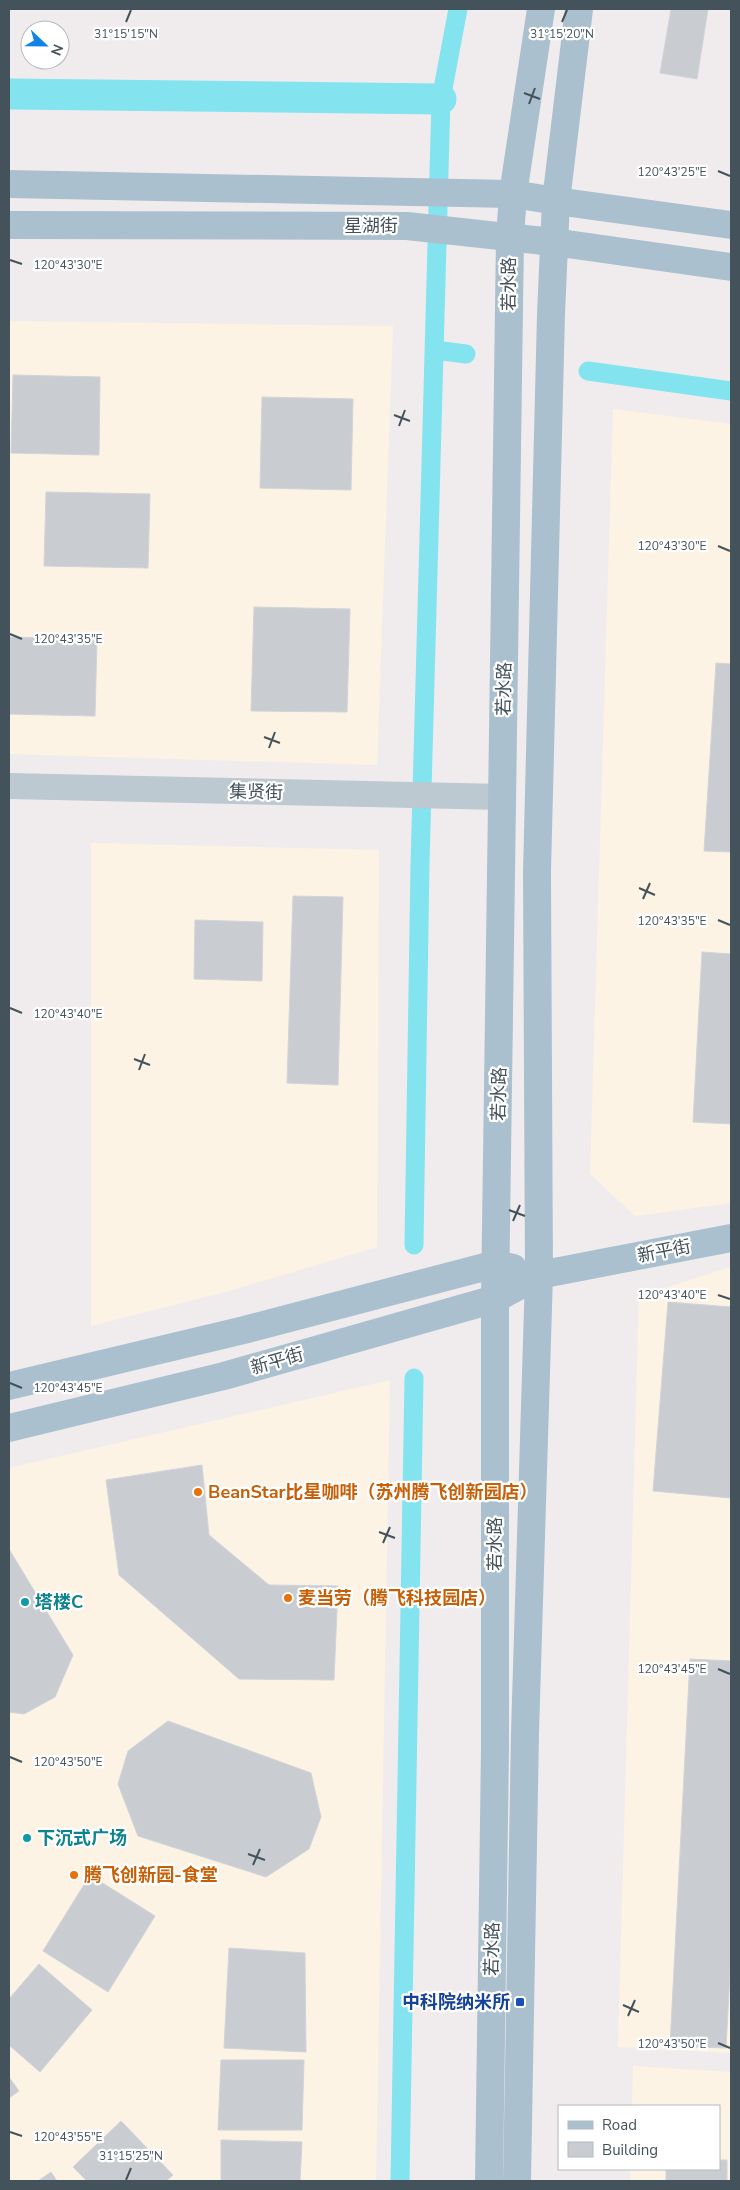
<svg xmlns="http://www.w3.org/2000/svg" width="740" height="2190" font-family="'Nunito Sans','Noto Sans SC',sans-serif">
	<rect width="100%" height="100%" fill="#f0eced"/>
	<g fill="#fcf3e4">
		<polygon points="9,321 393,326 377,765 9,754"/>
		<polygon points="613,409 731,424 731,1203 635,1216 590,1174"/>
		<polygon points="91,843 379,850 377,1247 229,1291 91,1326"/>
		<polygon points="731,1267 731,2053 618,2047 639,1296"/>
		<polygon points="390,1380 376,2181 9,2181 9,1468"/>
		<polygon points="633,2066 731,2072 731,2181 630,2181 630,2169 719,2169 719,2106 632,2106"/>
	</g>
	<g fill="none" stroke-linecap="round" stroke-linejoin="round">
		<g stroke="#83e4f0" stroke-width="19">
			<polyline points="435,350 466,354"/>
			<polyline points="588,371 731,391"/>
			<polyline points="414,1245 420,864 441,99 458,9"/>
			<polyline points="400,2181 414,1378"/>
		</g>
		<polyline stroke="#83e4f0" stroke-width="31" points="9,94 441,99"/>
	</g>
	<g fill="#c9cdd2" stroke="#d0d4d9">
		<polygon points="671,9 708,9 697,79 660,73"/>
		<polygon points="13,375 100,377 99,455 11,453"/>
		<polygon points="262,397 353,399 351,490 260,488"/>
		<polygon points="46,492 150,494 148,568 44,566"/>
		<polygon points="254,607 350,609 347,712 251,711"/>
		<polygon points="9,637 97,639 95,716 9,714"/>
		<polygon points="716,663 731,664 731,852 704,851"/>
		<polygon points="293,896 343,897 338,1085 287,1083"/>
		<polygon points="195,920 263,922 262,981 194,979"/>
		<polygon points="702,952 731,954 731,1124 693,1122"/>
		<polygon points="668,1302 731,1307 731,1498 653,1491"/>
		<polygon points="202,1465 209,1535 269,1585 338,1586 334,1680 239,1679 119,1575 106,1480"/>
		<polygon points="9,1549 73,1655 55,1697 24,1714 9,1712"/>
		<polygon points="690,1659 731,1661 731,1955 726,2048 670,2046"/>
		<polygon points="168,1721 311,1773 321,1817 309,1849 266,1877 138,1836 118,1784 128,1751"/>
		<polygon points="90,1875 155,1916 108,1992 43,1951"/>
		<polygon points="229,1948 305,1953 306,2052 224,2048"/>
		<polygon points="39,1964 92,2010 40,2072 9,2045 9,1999"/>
		<polygon points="221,2060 304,2060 302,2130 218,2130"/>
		<polygon points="9,2077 19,2091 9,2098"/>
		<polygon points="121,2121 173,2175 166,2181 87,2181 73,2167"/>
		<polygon points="221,2140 302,2142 300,2181 221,2181"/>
		<polygon points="719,2160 727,2160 727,2181 666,2181 666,2169 719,2169"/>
		<polygon points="51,2172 57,2181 38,2181"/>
	</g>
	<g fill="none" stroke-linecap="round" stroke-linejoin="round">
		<polyline stroke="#bcc9d0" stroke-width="26" points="9,786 503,797"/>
		<g stroke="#abc0ce" stroke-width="28">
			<polyline points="9,184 513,194 556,201 731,225"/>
			<polyline points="9,225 407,226 553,242 731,267"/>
			<polyline points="9,1386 244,1330 496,1264 513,1268"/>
			<polyline points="9,1428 224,1376 495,1299 539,1275 731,1238"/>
			<polyline points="489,2181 495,1748 495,1299 510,237 513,194 541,9"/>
			<polyline points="517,2181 525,1733 539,1275 537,872 551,314 556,201 579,9"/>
		</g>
	</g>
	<path fill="none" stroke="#44535b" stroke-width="2" d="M126 22 131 10M562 22 567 10M524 93 540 99M529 104 535 88M718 171 730 176M10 260 22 264M394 415 410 421M399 426 405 410M718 546 730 551M10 634 22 639M264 737 280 743M269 748 275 732M639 888 655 895M643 899 650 883M718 920 730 925M10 1008 22 1013M134 1059 150 1065M139 1070 145 1054M509 1210 525 1216M513 1221 520 1205M718 1295 730 1299M10 1383 22 1388M379 1532 395 1538M383 1543 390 1527M718 1669 730 1674M10 1757 22 1762M248 1854 265 1860M253 1865 260 1849M623 2005 639 2012M628 2016 635 2000M718 2043 730 2048M10 2132 22 2136M126 2180 131 2168"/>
	<g fill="#e8710a" stroke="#fff" stroke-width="2">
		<circle cx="198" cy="1492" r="5"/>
		<circle cx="288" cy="1598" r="5"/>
		<circle cx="74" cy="1875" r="5"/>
	</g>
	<g fill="#0f9aa8" stroke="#fff" stroke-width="2">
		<circle cx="25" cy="1602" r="5"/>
		<circle cx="27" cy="1838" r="5"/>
	</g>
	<rect fill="#1a4fb4" stroke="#fff" stroke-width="2" x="515" y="1997" width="10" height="10" rx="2.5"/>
	<g text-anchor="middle" stroke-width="4.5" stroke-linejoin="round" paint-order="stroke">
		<g font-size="18" fill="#44535b" stroke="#fff">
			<text x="371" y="232">星湖街</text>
			<text transform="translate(509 284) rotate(-90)" y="6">若水路</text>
			<text transform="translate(504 689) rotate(-89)" y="6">若水路</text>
			<text transform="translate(256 792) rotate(1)" y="6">集贤街</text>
			<text transform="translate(499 1094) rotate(-89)" y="6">若水路</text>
			<text transform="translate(664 1251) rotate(-11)" y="6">新平街</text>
			<text transform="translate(277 1361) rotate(-16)" y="6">新平街</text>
			<text transform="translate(495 1544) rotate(-90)" y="6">若水路</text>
			<text transform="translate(492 1949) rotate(-89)" y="6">若水路</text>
		</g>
		<g font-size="18" font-weight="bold" fill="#c56008" stroke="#fff" text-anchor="start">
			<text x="208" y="1498">BeanStar比星咖啡（苏州腾飞创新园店）</text>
			<text x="298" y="1604">麦当劳（腾飞科技园店）</text>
			<text x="84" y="1881">腾飞创新园-食堂</text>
		</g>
		<g font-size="18" font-weight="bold" fill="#0d838f" stroke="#fff" text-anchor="start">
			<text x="35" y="1608">塔楼C</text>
			<text x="37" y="1844">下沉式广场</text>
		</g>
		<g font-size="18" font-weight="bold" fill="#164399" stroke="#fff" text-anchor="end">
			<text x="510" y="2008">中科院纳米所</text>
		</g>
	</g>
	<g font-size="12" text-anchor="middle" fill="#44535b" stroke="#fff" stroke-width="4.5" stroke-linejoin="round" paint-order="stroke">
		<text x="126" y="38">31°15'15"N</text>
		<text x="562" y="38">31°15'20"N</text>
		<text x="672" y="176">120°43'25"E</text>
		<text x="68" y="269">120°43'30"E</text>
		<text x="672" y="550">120°43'30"E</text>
		<text x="68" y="643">120°43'35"E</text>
		<text x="672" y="925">120°43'35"E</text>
		<text x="68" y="1018">120°43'40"E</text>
		<text x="672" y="1299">120°43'40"E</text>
		<text x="68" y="1392">120°43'45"E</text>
		<text x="672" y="1673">120°43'45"E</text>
		<text x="68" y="1766">120°43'50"E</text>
		<text x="672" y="2048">120°43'50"E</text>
		<text x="68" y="2141">120°43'55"E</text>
		<text x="131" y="2160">31°15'25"N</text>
	</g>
	<rect width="740" height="2190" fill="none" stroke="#44535b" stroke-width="20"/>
	<rect x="558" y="2105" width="162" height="65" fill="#ffffff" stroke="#b4babd"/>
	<rect x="568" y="2121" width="25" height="8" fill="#abc0ce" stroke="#b4babd"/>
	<text x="602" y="2130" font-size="15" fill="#44535b">Road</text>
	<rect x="568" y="2142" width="25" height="15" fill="#c9cdd2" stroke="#b4babd"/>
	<text x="602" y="2155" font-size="15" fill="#44535b">Building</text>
	<g transform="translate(45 45) rotate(112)"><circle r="24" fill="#ffffff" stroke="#b4babd"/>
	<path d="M0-4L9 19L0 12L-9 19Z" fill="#1084e6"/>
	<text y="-8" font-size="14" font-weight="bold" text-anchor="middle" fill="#44535b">N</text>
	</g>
</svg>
